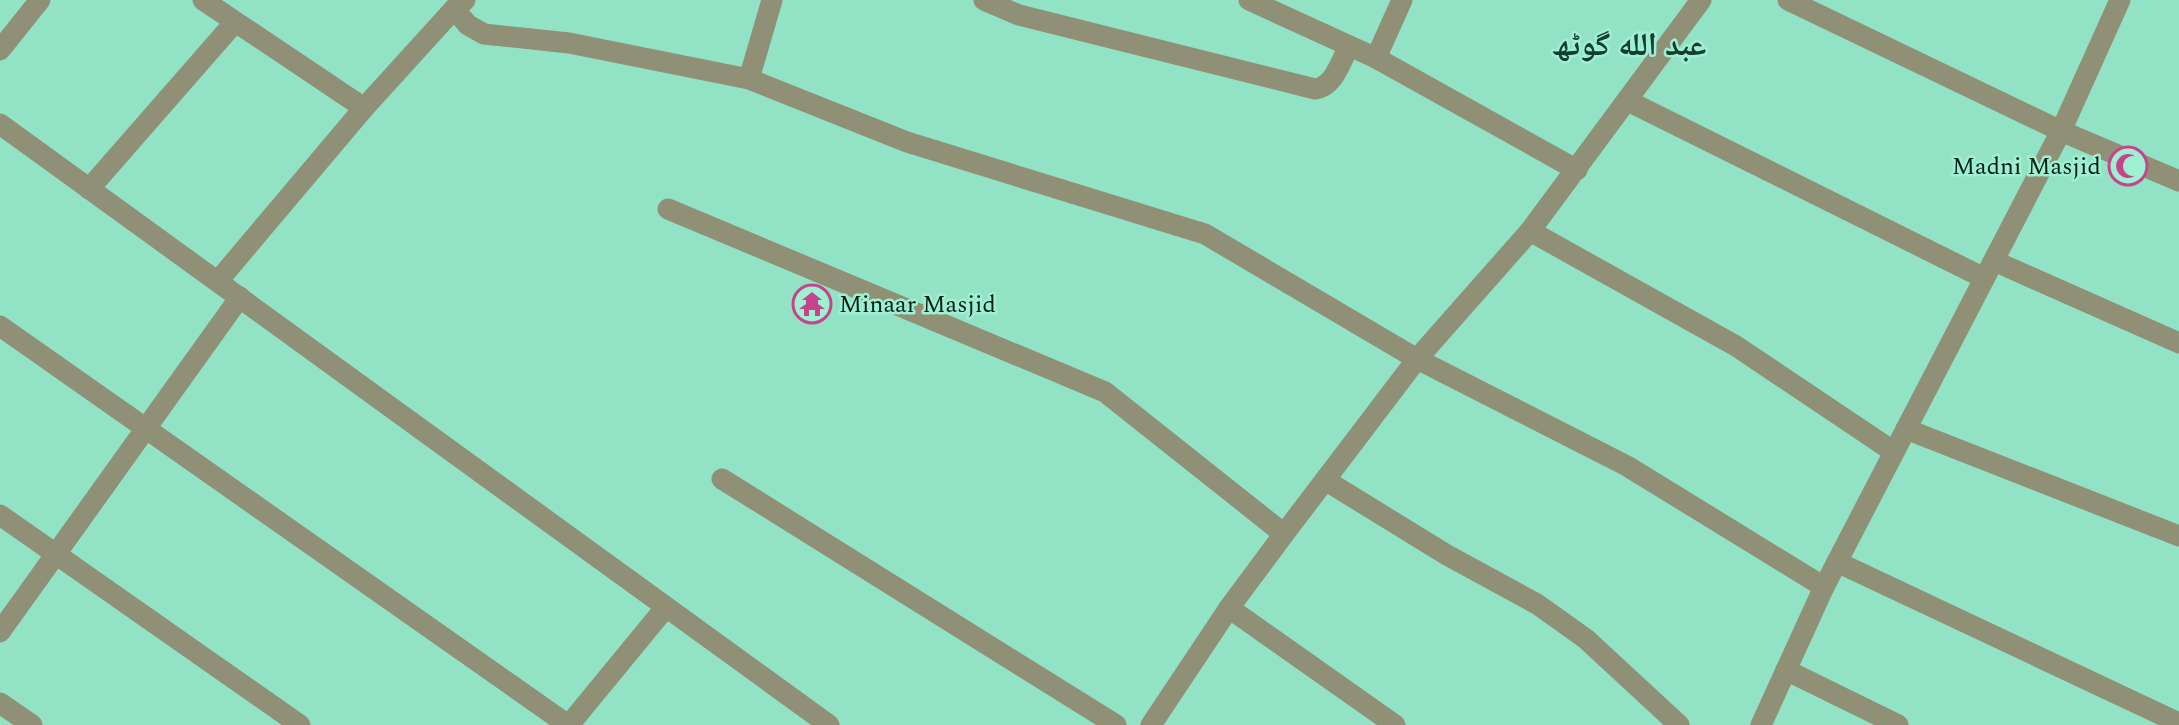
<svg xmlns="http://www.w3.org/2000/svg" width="2179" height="725" font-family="Spectral,'Noto Naskh Arabic',serif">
	<rect width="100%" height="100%" fill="#92e2c6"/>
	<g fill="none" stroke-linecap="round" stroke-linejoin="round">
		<g stroke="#8f9075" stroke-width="21">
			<polyline points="203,0 364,108"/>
			<path d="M984 0 1019 15 1315 89C1334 87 1341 61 1349 46"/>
			<polyline points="1249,0 1376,58 1577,170"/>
			<polyline points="1788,0 2061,131 2179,181"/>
			<polyline points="454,9 468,25 484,34 569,43 749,79 907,142 1205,234 1417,359 1627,466 1824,587"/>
			<polyline points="0,50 40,0"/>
			<polyline points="1376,58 1402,0"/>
			<polyline points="749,79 772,0"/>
			<polyline points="1628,101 1984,278"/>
			<polyline points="0,124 829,725"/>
			<polyline points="89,189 235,22"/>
			<polyline points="668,209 1105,392 1284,534"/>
			<polyline points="1530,231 1736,346 1894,452"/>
			<polyline points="1994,261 2179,343"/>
			<polyline points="218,281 364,108 454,9 465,0"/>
			<polyline points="0,326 568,725"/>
			<polyline points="1906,429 2179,536"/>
			<polyline points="722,479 1116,725"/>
			<polyline points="1325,480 1447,555 1537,604 1586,639 1679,725"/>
			<polyline points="0,515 300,725"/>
			<polyline points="1837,562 2179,723"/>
			<polyline points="1229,608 1395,725"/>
			<polyline points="0,632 240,297"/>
			<polyline points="1786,670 1898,725"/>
			<polyline points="0,703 32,725"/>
			<polyline points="569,725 666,607"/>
			<polyline points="1151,725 1229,608 1284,534 1417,359 1530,231 1701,0"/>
			<polyline points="1761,725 1824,587 2061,131 2120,0"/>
		</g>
	</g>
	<defs>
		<symbol id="mosque-ring" viewBox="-11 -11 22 22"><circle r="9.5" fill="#9fefd3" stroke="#c6448c" stroke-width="1.5"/><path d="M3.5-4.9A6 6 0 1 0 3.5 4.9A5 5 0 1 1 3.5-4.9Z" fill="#c6448c"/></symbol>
		<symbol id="temple-ring" viewBox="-11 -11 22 22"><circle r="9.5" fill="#9fefd3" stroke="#c6448c" stroke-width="1.5"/><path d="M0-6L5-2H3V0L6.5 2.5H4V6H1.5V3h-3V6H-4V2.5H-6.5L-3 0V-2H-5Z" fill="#c6448c"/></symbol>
	</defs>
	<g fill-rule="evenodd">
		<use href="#mosque-ring" x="2106" y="144" width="44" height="44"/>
		<use href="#temple-ring" x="790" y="282" width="44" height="44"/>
	</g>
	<g text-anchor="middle" stroke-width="5" stroke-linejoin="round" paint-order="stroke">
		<g font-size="24" fill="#001e14" stroke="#9fefd3" text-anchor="end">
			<text x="2101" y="174">Madni Masjid</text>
			<text x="839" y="312" text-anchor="start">Minaar Masjid</text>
		</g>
		<g font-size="32" font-weight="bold" fill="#123d30" stroke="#9fefd3">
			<text x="1629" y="55">عبد الله گوٹھ</text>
		</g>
	</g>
</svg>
